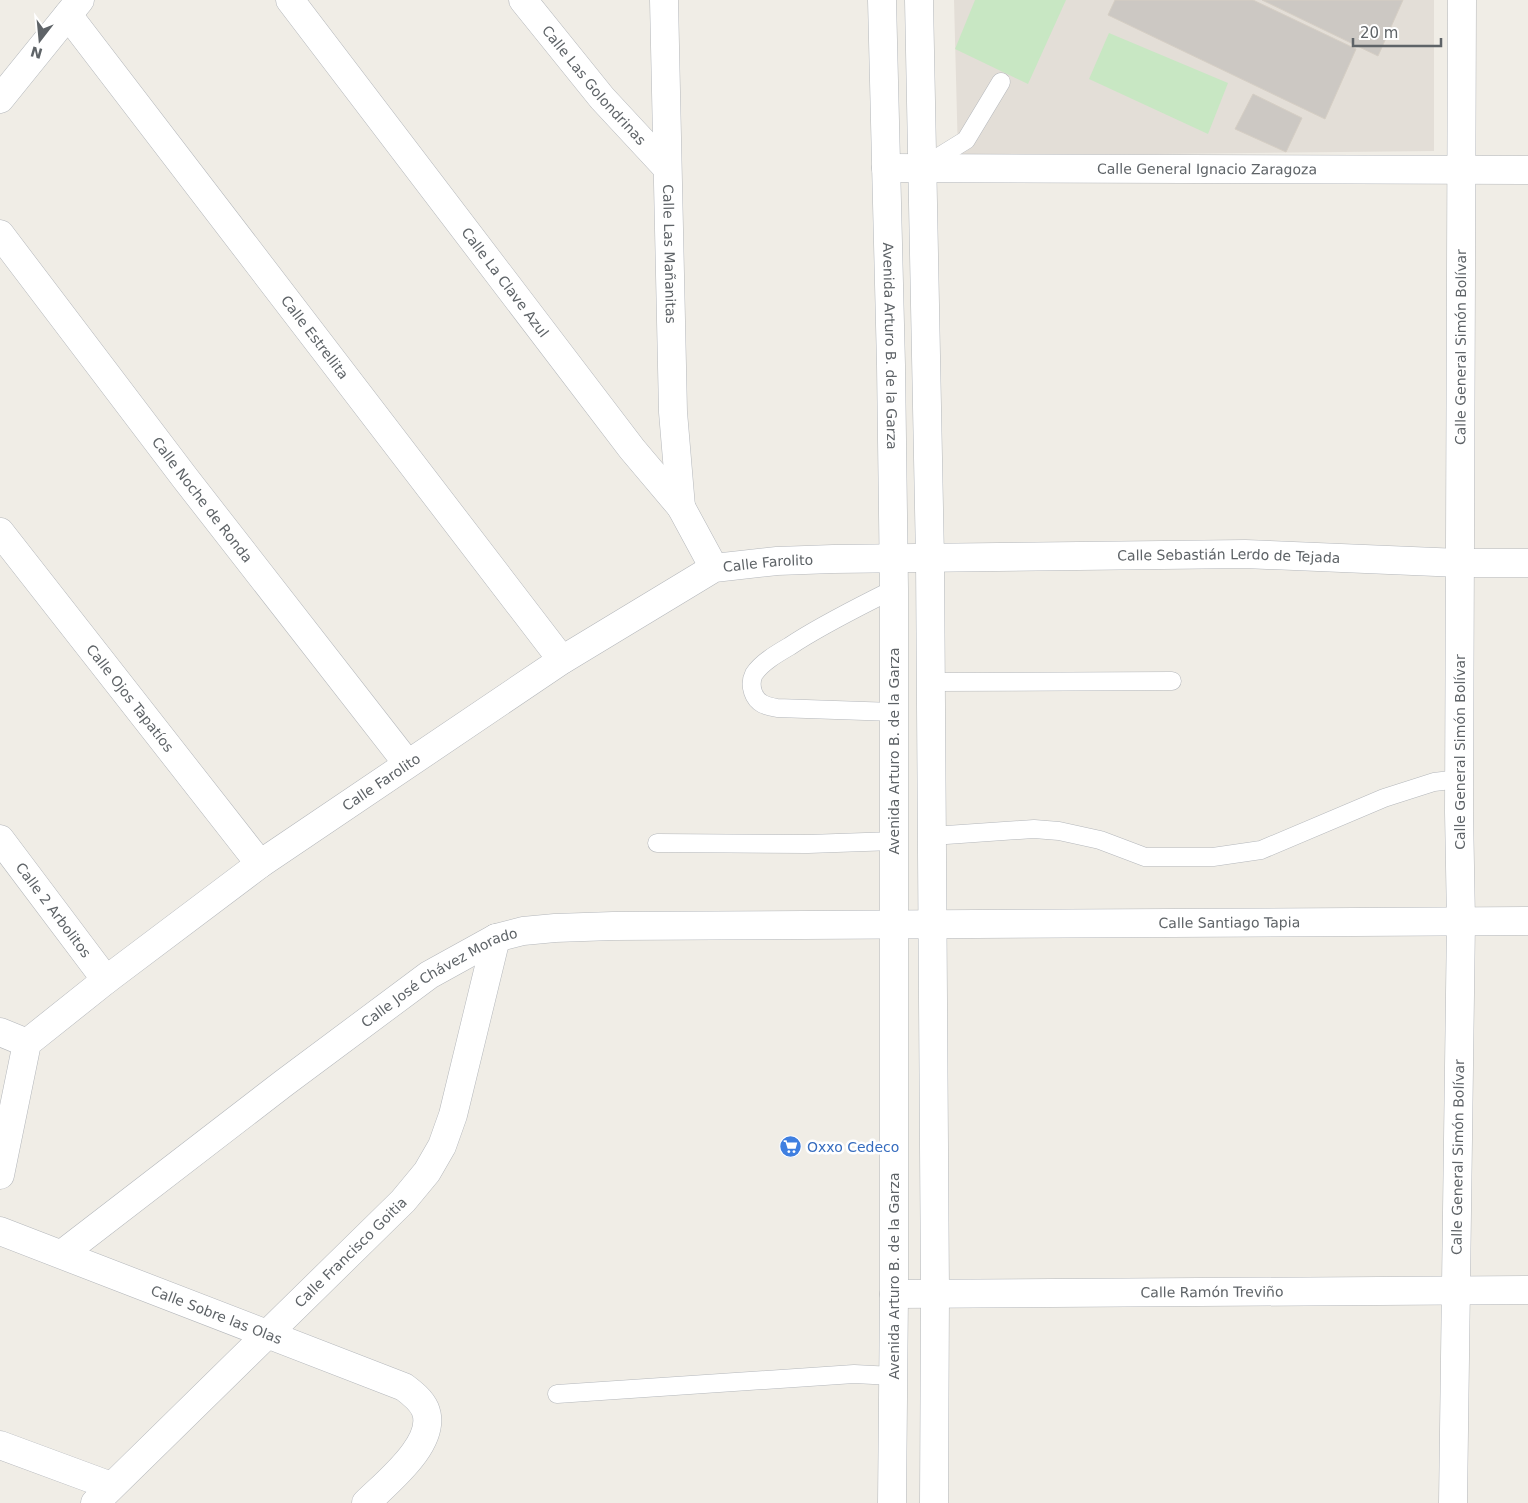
<svg xmlns="http://www.w3.org/2000/svg" width="1528" height="1503" font-family="'DejaVu Sans',sans-serif">
	<rect width="100%" height="100%" fill="#f0ede6"/>
	<polygon fill="#e3ded7" points="954,0 1434,0 1434,151 958,156"/>
	<g fill="#c8e7c3">
		<polygon points="975,0 1066,0 1028,84 955,49"/>
		<polygon points="1109,33 1228,83 1208,134 1089,79"/>
	</g>
	<g fill="#ccc8c3" stroke="#d5cec4">
		<polygon points="1115,0 1253,0 1356,49 1325,119 1108,15"/>
		<polygon points="1262,0 1403,0 1378,56"/>
		<polygon points="1253,94 1302,118 1286,152 1235,129"/>
	</g>
	<g fill="none" stroke-linecap="round" stroke-linejoin="round">
		<defs>
			<g id="lane">
				<polyline points="924,166 966,140 1001,82"/>
				<path d="M894 589C859 607 823 624 790 646 778 653 762 662 754 674 751 680 751 686 753 692 757 704 766 706 777 708L894 712"/>
				<polyline points="931,682 1172,681"/>
				<polyline points="932,836 1034,829 1059,831 1100,840 1145,857 1213,857 1261,850 1384,798 1434,782 1459,779"/>
				<polyline points="657,843 808,844 894,841"/>
				<polyline points="557,1394 854,1374 893,1376"/>
			</g>
			<g id="street">
				<path id="s1" d="M290 0 632 449 681 507 714 568"/>
				<path id="s2" d="M523 0 602 98 667 168"/>
				<path id="s3" d="M664 0 673 412 681 507"/>
				<path id="s4" d="M68 15 562 660"/>
				<path id="s5" d="M886 168 1528 170"/>
				<path id="s6" d="M0 234 185 478 407 763"/>
				<path id="s7" d="M0 532 260 864"/>
				<path id="s8" d="M0 839 106 980"/>
				<polyline points="0,1032 27,1043"/>
				<path id="s9" d="M0 1175 27 1043 106 980 260 864 562 660 714 568 777 561 833 559 1245 554 1460 563H1528"/>
				<path id="s10" d="M0 1231 404 1387C412 1393 421 1400 425 1409 439 1442 386 1483 366 1503"/>
				<path id="s11" d="M62 1254 284 1083 429 975 496 938 523 931 555 928 613 926 1528 921"/>
				<path id="s12" d="M894 1294 1528 1290"/>
				<polyline points="0,1445 111,1486"/>
				<path id="s13" d="M95 1503 403 1201 427 1172 442 1146 453 1115 496 938"/>
				<path id="s14" d="M1453 1503 1461 921 1459 812 1462 0"/>
			</g>
			<g id="secondary">
				<path id="s15" d="M882 0 891 365 894 589V1294L892 1503"/>
				<polyline points="919,0 930,559 935,1293 934,1503"/>
				<polyline points="0,99 80,0"/>
			</g>
		</defs>
		<use href="#lane" stroke="#b4b7bb" stroke-width="19"/>
		<use href="#street" stroke="#b4b7bb" stroke-width="29"/>
		<use href="#secondary" stroke="#b3b7bb" stroke-width="29"/>
		<use href="#lane" stroke="#fff" stroke-width="18"/>
		<use href="#street" stroke="#fff" stroke-width="28"/>
		<use href="#secondary" stroke="#fff" stroke-width="28"/>
	</g>
	<defs>
		<symbol id="supermarket-disc" viewBox="-11 -11 22 22"><circle r="9.5" fill="#3f7fe0" stroke="#fff"/><path d="M-6-5.5h2.5l.6 2H6L4.5 2H-2.5L-4.4-4H-6ZM-1.5 3.2a1.3 1.3 0 1 0 .1 0ZM3 3.2a1.3 1.3 0 1 0 .1 0Z" fill="#fff"/></symbol>
	</defs>
	<g fill-rule="evenodd">
		<use href="#supermarket-disc" x="778" y="1134" width="25" height="25"/>
	</g>
	<g text-anchor="middle" stroke-width="5" stroke-linejoin="round" paint-order="stroke">
		<g font-size="14" fill="#5e6367" stroke="#fff">
			<text dy="5" stroke="none"><textPath href="#s2" startOffset="111">Calle Las Golondrinas</textPath></text>
			<text dy="5" stroke="none"><textPath href="#s5" startOffset="321">Calle General Ignacio Zaragoza</textPath></text>
			<text dy="5" stroke="none"><textPath href="#s3" startOffset="254">Calle Las Mañanitas</textPath></text>
			<text dy="5" stroke="none"><textPath href="#s1" startOffset="355">Calle La Clave Azul</textPath></text>
			<text dy="5" stroke="none"><textPath href="#s4" startOffset="406">Calle Estrellita</textPath></text>
			<text dy="5" stroke="none"><textPath href="#s15" startOffset="346">Avenida Arturo B. de la Garza</textPath></text>
			<text dy="5" stroke="none"><textPath href="#s14" startOffset="1156">Calle General Simón Bolívar</textPath></text>
			<text dy="5" stroke="none"><textPath href="#s6" startOffset="334">Calle Noche de Ronda</textPath></text>
			<text dy="5" stroke="none"><textPath href="#s9" startOffset="1486">Calle Sebastián Lerdo de Tejada</textPath></text>
			<text dy="5" stroke="none"><textPath href="#s9" startOffset="1025">Calle Farolito</textPath></text>
			<text dy="5" stroke="none"><textPath href="#s7" startOffset="211">Calle Ojos Tapatíos</textPath></text>
			<text transform="translate(894 751) rotate(-90)" y="5">Avenida Arturo B. de la Garza</text>
			<text transform="translate(1460 752) rotate(-90)" y="5">Calle General Simón Bolívar</text>
			<text dy="5" stroke="none"><textPath href="#s9" startOffset="575">Calle Farolito</textPath></text>
			<text dy="5" stroke="none"><textPath href="#s8" startOffset="89">Calle 2 Arbolitos</textPath></text>
			<text dy="5" stroke="none"><textPath href="#s11" startOffset="1272">Calle Santiago Tapia</textPath></text>
			<text dy="5" stroke="none"><textPath href="#s11" startOffset="469">Calle José Chávez Morado</textPath></text>
			<text dy="5" stroke="none"><textPath href="#s14" startOffset="346">Calle General Simón Bolívar</textPath></text>
			<text dy="5" stroke="none"><textPath href="#s13" startOffset="358">Calle Francisco Goitia</textPath></text>
			<text transform="translate(894 1276) rotate(-90)" y="5">Avenida Arturo B. de la Garza</text>
			<text dy="5" stroke="none"><textPath href="#s12" startOffset="318">Calle Ramón Treviño</textPath></text>
			<text dy="5" stroke="none"><textPath href="#s10" startOffset="232">Calle Sobre las Olas</textPath></text>
		</g>
		<g font-size="14" fill="#366cbe" stroke="#fff" text-anchor="start">
			<text x="807" y="1152">Oxxo Cedeco</text>
		</g>
	</g>
	<g transform="translate(40 40) rotate(196)" stroke="#ffffff" stroke-width="4" paint-order="stroke">
	<path d="M0-4L9 19L0 12L-9 19Z" fill="#5e6367"/>
	<text y="-8" font-size="14" font-weight="bold" text-anchor="middle" fill="#5e6367">N</text>
	</g>
	<path d="M1353 38v8h88v-8" fill="none" stroke="#5e6367" stroke-width="2.5"/>
	<text x="1360" y="38" font-size="15" fill="#5e6367" stroke="#ffffff" stroke-width="4" paint-order="stroke">20 m</text>
</svg>
